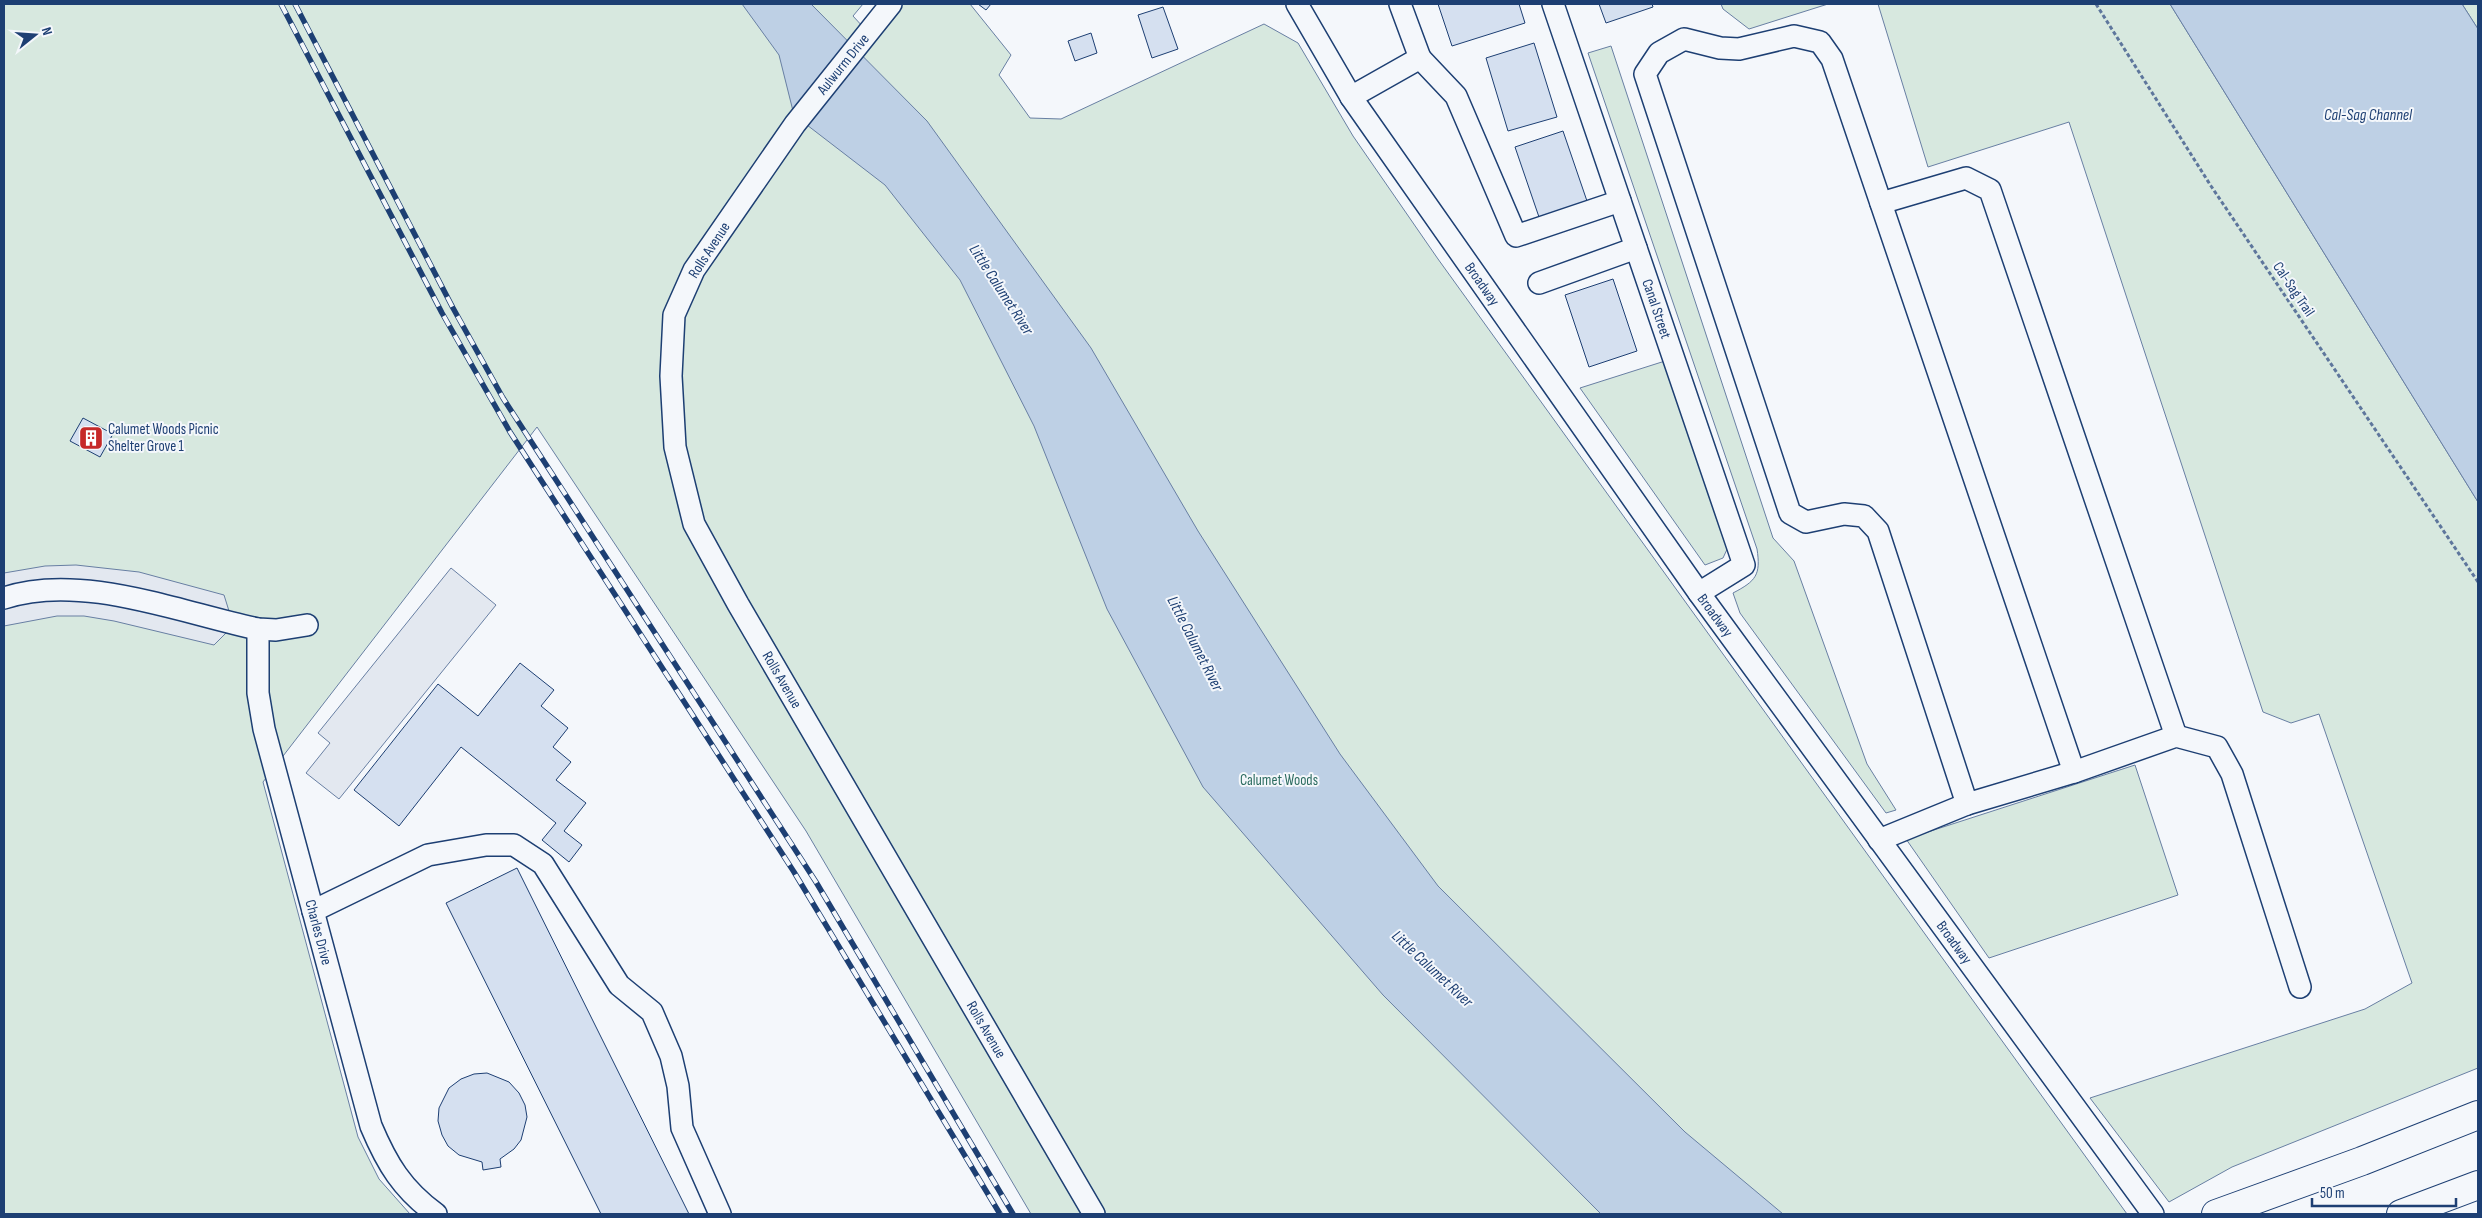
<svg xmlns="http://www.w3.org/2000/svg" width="2482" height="1218" font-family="'Sofia Sans Condensed',sans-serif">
	<rect width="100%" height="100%" fill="#f4f7fb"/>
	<g fill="#d7e8df" stroke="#687fa3">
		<polygon points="4,4 863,4 853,16 875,40 890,4 970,4 1011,55 999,75 1030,118 1061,119 1264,24 1298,43 1353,136 1438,259 2127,1214 1031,1214 806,831 537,427 263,782 358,1137 379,1179 410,1214 4,1214"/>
		<polygon points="1721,4 1828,4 1749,29 1723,9"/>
		<polygon points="1878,4 2170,4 2478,502 2478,1068 2232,1167 2169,1202 2090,1098 2365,1009 2412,983 2319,714 2291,723 2263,712 2069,122 1928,167"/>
		<polygon points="2462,4 2478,4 2478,29"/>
		<path d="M1611 46 1773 538 1794 561 1867 764 1896 810 1886 813 1740 613 1733 593C1756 581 1761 575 1757 549L1588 53Z"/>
		<polygon points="1665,361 1729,545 1723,558 1705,565 1580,388"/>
		<polygon points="2135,765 2178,895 1989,958 1906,839"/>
	</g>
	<g fill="#e3e8f0" stroke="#687fa3">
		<polygon points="76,565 139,572 224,595 229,611 226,633 214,645 114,621 84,616 57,616 4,626 4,573 45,566"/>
		<polygon points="451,568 496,605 339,799 306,773 330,743 318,733"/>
	</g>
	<g fill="#bed0e5" stroke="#687fa3">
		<polygon points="742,4 811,4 927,121 1091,348 1198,531 1340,754 1438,886 1685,1132 1783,1214 1601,1214 1383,995 1203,787 1107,609 1034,426 960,280 885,185 794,115 779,55"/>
		<polygon points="2170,4 2462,4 2478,29 2478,502"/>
	</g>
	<g fill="#d5e0f0" stroke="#1d3f73">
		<polygon points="978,4 991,4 986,10"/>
		<polygon points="1438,4 1519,4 1525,23 1452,46"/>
		<polygon points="1599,4 1652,4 1653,7 1606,23"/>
		<polygon points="1163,7 1178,49 1152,58 1138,15"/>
		<polygon points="1091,33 1097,53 1075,61 1068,41"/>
		<polygon points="1534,43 1557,117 1508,131 1486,58"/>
		<polygon points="1563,131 1588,204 1540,220 1515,147"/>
		<polygon points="1613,279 1637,351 1589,367 1565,295"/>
		<polygon points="83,418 113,434 100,457 70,441"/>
		<polygon points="520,663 554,690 541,706 568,728 553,747 571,762 556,780 586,803 564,831 582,845 569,862 542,840 556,823 461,747 399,826 354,790 438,684 478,716"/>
		<polygon points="517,868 689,1214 601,1214 446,903"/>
		<polygon points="487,1073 509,1082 519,1093 525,1105 527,1117 521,1140 514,1149 500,1159 501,1167 483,1170 482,1162 459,1155 448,1146 442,1135 438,1121 439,1108 449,1088 461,1079 474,1074"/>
	</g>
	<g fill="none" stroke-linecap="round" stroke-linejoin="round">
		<defs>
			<g id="minor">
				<path id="s1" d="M891 4 795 124 694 270 674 315 671 376 675 447 694 524 738 604 1094 1214"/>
				<path id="s2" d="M1297 4 1351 97 1699 593 2153 1214"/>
				<path id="s3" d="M1553 4 1744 565 1699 593"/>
				<polyline points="1420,58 1456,96 1516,236 1620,201"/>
				<polyline points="1351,97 1420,58 1400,4"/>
				<polyline points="1881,203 1966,178 1990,190 2176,736"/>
				<polyline points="1539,283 1636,248"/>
				<path d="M4 598C81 572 181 613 258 629L276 630 307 625"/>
				<path id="s4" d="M258 629V693L264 729 371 1126C387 1164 402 1189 436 1214"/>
				<polyline points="1967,804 1878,531 1864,516 1844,514 1806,522 1790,513 1645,74 1659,53 1684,39 1720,48 1739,49 1794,36 1820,42 1832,59 2074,772"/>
				<polyline points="1879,840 1967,804 2074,772 2176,736 2217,747 2232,774 2300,987"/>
				<polyline points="313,911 428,855 486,845 514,845 543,864 619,985 652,1012 671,1056 678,1086 682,1128 720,1214"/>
			</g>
			<g id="highway">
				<polyline points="2216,1214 2362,1161 2478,1115"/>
				<polyline points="2401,1214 2478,1185"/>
			</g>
		</defs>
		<use href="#minor" stroke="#1d3f73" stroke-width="24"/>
		<use href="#highway" stroke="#1d3f73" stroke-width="30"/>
		<polyline stroke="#5e769c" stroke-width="3" stroke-dasharray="4 2.5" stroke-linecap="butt" points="2096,4 2211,186 2478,582"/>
		<use href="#minor" stroke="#f4f7fb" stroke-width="21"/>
		<use href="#highway" stroke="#f4f7fb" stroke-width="28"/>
		<defs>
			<g id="rail">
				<polyline points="281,4 442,313 510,432 794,872 1000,1214"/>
				<polyline points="295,4 453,308 503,398 816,882 1013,1214"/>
			</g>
		</defs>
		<use href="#rail" stroke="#1d3f73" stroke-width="5.5"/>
		<use href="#rail" stroke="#f4f7fb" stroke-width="4" stroke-dasharray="11" stroke-linecap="butt"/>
	</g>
	<defs>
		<symbol id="building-square" viewBox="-11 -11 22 22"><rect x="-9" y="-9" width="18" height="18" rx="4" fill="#c62828" stroke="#f4f7fb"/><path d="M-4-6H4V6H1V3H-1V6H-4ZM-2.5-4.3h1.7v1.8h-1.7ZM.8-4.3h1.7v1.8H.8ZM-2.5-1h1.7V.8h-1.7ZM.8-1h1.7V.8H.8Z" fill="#fff"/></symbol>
	</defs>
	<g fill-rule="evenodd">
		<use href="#building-square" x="77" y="424" width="28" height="28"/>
	</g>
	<g text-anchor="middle" stroke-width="4" stroke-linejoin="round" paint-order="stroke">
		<g font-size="15" fill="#1d3f73" stroke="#f4f7fb">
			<text transform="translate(843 64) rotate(-51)" y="5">Aulwurm Drive</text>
			<text transform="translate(709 250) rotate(-57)" y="5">Rolls Avenue</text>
			<text dy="5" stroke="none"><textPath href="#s2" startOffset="336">Broadway</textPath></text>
			<text transform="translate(2294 289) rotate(56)" y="5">Cal-Sag Trail</text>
			<text dy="5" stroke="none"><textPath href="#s3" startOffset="322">Canal Street</textPath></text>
			<text dy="5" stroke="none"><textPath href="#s2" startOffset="741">Broadway</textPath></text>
			<text dy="5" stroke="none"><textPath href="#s1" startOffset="771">Rolls Avenue</textPath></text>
			<text dy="5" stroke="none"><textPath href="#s4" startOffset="311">Charles Drive</textPath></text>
			<text dy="5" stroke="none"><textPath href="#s2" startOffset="1146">Broadway</textPath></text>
			<text dy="5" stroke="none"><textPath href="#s1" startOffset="1176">Rolls Avenue</textPath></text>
		</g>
		<g font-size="15" fill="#1d3f73" stroke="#f4f7fb" text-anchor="start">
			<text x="108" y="434">Calumet Woods Picnic<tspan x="108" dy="17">Shelter Grove 1</tspan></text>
		</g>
		<g font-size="15" fill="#2c6c60" stroke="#f4f7fb">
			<text x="1279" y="785">Calumet Woods</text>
		</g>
		<g font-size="16" font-style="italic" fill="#1d3f73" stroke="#f4f7fb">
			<text x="2368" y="120">Cal-Sag Channel</text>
			<text transform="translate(1002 289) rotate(57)" y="6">Little Calumet River</text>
			<text transform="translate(1196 643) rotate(63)" y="6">Little Calumet River</text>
			<text transform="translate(1433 968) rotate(43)" y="6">Little Calumet River</text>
		</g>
	</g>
	<rect width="2482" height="1218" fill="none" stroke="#1d3f73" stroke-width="10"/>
	<g transform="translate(35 35) rotate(73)" stroke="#f4f7fb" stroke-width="4" paint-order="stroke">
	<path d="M0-4L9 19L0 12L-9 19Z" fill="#1d3f73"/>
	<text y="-8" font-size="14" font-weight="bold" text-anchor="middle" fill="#1d3f73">N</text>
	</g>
	<path d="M2312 1198v8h144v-8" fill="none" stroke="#1d3f73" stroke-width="2.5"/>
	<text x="2320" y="1198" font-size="15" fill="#1d3f73" stroke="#f4f7fb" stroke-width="4" paint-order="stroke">50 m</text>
</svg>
